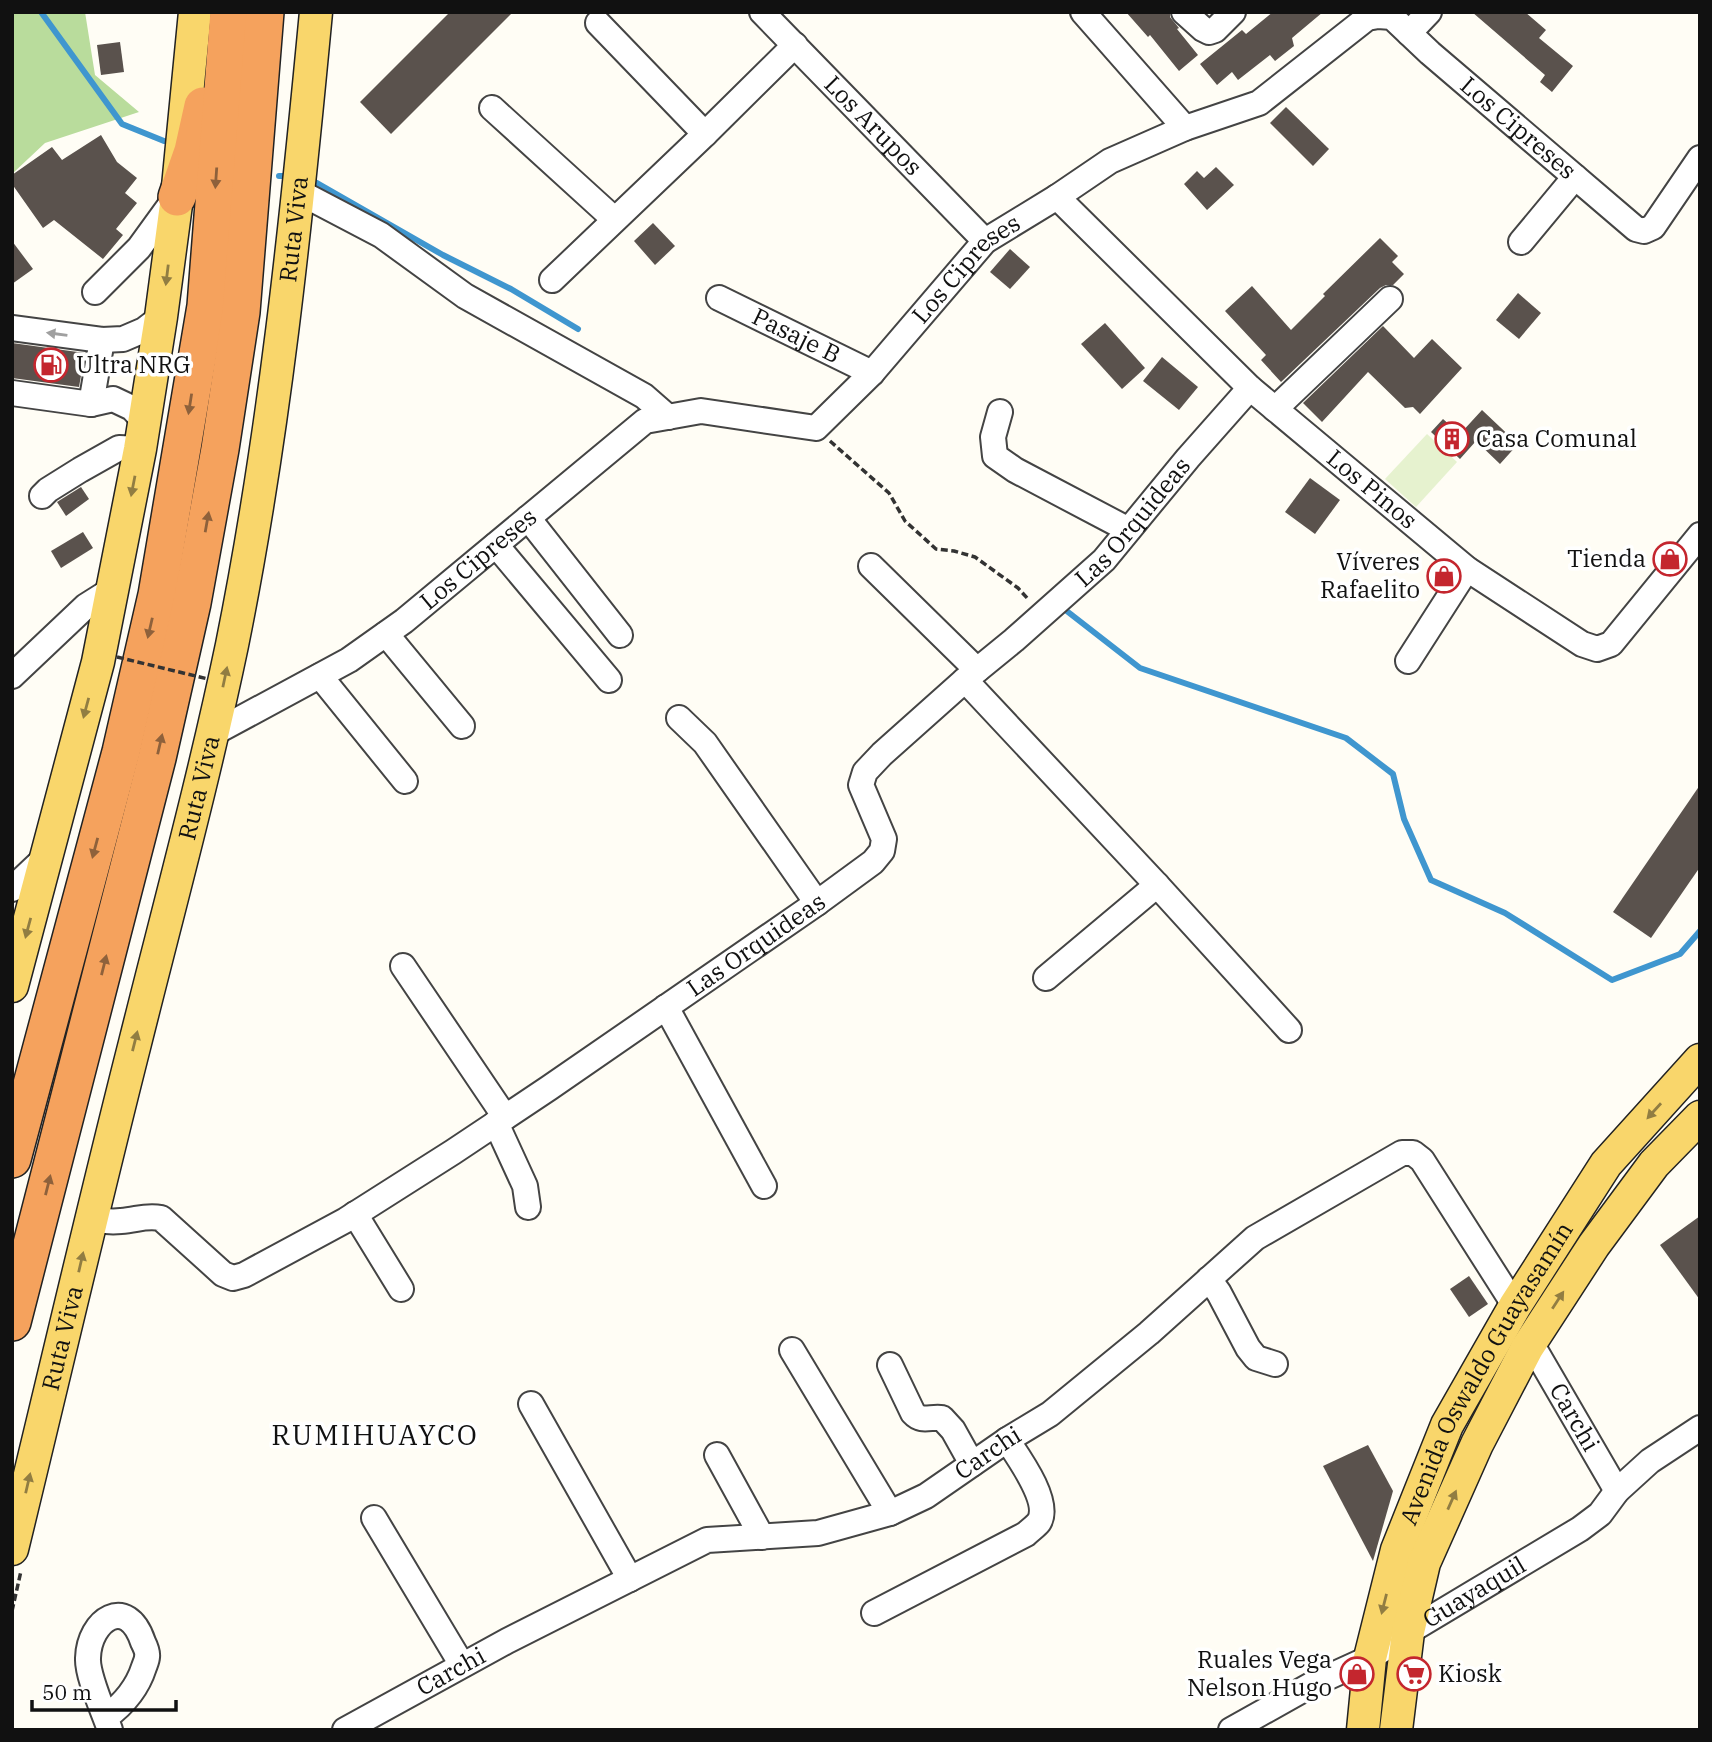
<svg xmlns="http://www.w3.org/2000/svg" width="1712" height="1742" font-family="'IBM Plex Serif',serif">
	<rect width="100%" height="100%" fill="#fffdf5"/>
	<polygon fill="#b9dc9c" points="12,12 85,12 95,75 139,112 45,143 12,174"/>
	<polygon fill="#e6f2cf" points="1427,434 1457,462 1416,507 1385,479"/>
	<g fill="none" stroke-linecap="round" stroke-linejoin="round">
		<g stroke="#3f96cf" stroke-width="6">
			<polyline points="41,12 122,124 164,141"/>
			<polyline points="279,176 283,176"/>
			<polyline points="317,183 443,255 511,289 578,329"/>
			<polyline points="1068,612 1140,668 1346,738 1393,774 1404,819 1431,880 1505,913 1612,980 1680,954 1700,931"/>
		</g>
	</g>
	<g fill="#5a524d">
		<polygon points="450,12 513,12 391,134 360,102"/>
		<polygon points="1126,12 1170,12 1170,17 1179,28 1177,29 1198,55 1179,71 1150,35 1148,37"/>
		<polygon points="1273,12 1323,12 1292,38 1294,46 1275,61 1270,55 1238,80 1232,72 1217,85 1200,64 1242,30 1246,34"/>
		<polygon points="1472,12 1525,12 1546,30 1539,38 1573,66 1552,92 1540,82 1545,75"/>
		<polygon points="120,42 124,72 101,75 97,45"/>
		<polygon points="1286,107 1329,149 1313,166 1270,123"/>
		<polygon points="101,135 117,162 137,178 125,193 137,203 116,229 123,235 103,259 54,220 43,228 12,184 12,175 52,147 62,160"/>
		<polygon points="1216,167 1234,185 1207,210 1184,184 1197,171 1204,178"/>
		<polygon points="653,223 675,246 655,265 634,241"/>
		<polygon points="1380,238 1398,256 1392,262 1404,274 1393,285 1386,285 1380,288 1281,382 1261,360 1266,355 1225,311 1252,286 1291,330 1325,296 1323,294"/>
		<polygon points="12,241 33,269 12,284"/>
		<polygon points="1010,249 1030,267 1010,289 990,272"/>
		<polygon points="1518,293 1541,313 1519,339 1496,320"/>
		<polygon points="1105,323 1145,368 1122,389 1081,344"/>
		<polygon points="1383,326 1414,358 1432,339 1462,368 1420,414 1413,407 1405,408 1368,372 1322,422 1303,403"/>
		<polygon points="12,343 85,353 79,387 12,378"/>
		<polygon points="1162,357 1198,387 1179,410 1143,381"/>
		<polygon points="1482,410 1518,444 1500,464 1476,441 1460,459 1431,432 1443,419 1460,434"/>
		<polygon points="1310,478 1340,500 1315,534 1285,512"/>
		<polygon points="81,487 89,499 66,516 57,502"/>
		<polygon points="83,532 93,548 61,568 51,551"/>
		<polygon points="1700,785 1700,867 1651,938 1613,912"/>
		<polygon points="1700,1216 1700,1300 1660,1245"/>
		<polygon points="1469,1276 1488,1304 1469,1317 1450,1289"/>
		<polygon points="1368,1445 1393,1491 1373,1561 1323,1466"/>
	</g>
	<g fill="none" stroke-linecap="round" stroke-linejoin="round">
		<defs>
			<g id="minor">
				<path id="s1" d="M762 12 985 241"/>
				<polyline points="1083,12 1185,128"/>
				<polyline points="1184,12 1203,29 1209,32 1215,30 1233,12"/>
				<polyline points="598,23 705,134"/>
				<polyline points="1409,33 1429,12"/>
				<polyline points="492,108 614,219"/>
				<polyline points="299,192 381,235 465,296 644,396 668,417"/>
				<path id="s2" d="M1057 197 1250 388 1467 569 1582 644 1597 649 1611 644 1700 535"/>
				<polyline points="1521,242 1575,177"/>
				<polyline points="552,280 705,134 795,45"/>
				<polyline points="95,292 139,248 176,197"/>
				<path id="s3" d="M719 298 872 373"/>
				<polyline points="12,328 102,340 123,339 144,330 161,317"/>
				<polyline points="12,393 91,404 113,399 132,408 145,422"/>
				<polyline points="91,404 102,340"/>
				<polyline points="1275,409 1390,299"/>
				<polyline points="1000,412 993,437 995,456 1015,470 1127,529"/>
				<polyline points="42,496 48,490 80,470 119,448 140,449"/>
				<polyline points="528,518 620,635"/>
				<polyline points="496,545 609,680"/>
				<polyline points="871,566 977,670"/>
				<polyline points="386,634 462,726"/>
				<polyline points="1408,661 1467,569"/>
				<polyline points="12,676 86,606 113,589"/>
				<polyline points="320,676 405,781"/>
				<polyline points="965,680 1157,885 1289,1030"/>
				<polyline points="679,718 705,743 817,903"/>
				<path id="s4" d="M212 734 349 660 404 621 645 421 701 411 816 428 872 373 985 241 1057 197 1110 161 1185 128 1259 103 1367 18 1378 16 1392 17 1430 53 1636 229 1644 231 1653 227 1700 158"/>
				<polyline points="12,889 47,856"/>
				<polyline points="403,966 505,1117"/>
				<polyline points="1046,978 1157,885"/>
				<polyline points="666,1007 764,1186"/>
				<polyline points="496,1123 525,1186 528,1207"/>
				<polyline points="355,1214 401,1289"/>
				<path id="s5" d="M91 1219C101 1221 111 1222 121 1221 137 1220 145 1215 161 1218L223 1274 233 1278 244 1275 346 1220 453 1152 549 1088 817 903 873 862 882 851 884 839 861 785 865 772 882 754 965 680 1014 640 1104 560 1188 458 1250 388"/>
				<polyline points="1209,1279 1219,1293 1248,1348 1256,1358 1275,1364"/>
				<path id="s6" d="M1531 1343 1617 1491"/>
				<polyline points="792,1350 890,1513"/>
				<path d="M890 1365 913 1413C922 1423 931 1416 942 1418L953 1430 972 1464"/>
				<polyline points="531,1404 630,1579"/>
				<polyline points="717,1455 762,1537"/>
				<polyline points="374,1518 462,1665"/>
				<path d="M874 1613 1026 1534C1030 1530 1036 1526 1039 1522 1051 1502 1019 1458 1007 1440"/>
				<path d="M106 1717C124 1704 137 1689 144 1667 145 1664 147 1660 147 1657 148 1652 145 1646 143 1642 127 1594 89 1620 88 1658 87 1676 104 1712 110 1730"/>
				<path id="s7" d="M345 1730 507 1641 707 1540 818 1533 890 1513 926 1496 1007 1440 1050 1414 1149 1333 1255 1238 1402 1153H1413L1422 1160 1515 1306"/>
				<path id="s8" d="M1231 1730 1313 1684 1370 1658 1408 1632 1580 1529 1600 1514 1617 1491 1650 1461 1700 1428"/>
			</g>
			<g id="major">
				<polyline points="12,986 98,662 140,449 161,317 177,197 195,12"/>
				<path id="s9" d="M12 1549C53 1381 92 1212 135 1043 168 911 204 779 232 645 274 437 296 224 316 12"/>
				<path id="s10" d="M1363 1730 1370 1658 1397 1550 1447 1425 1515 1306 1606 1164 1700 1060"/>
				<polyline points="1396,1730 1408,1632 1424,1563 1477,1444 1527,1348 1594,1245 1654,1164 1700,1117"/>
			</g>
			<g id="highway">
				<polyline points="177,197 193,151 203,106"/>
				<polyline points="12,1159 121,752 157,595 206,306 229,12"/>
				<polyline points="12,1322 157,758 192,603 220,449 241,312 265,12"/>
			</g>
		</defs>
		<use href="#minor" stroke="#444" stroke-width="28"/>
		<use href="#major" stroke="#222" stroke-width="35"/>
		<use href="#highway" stroke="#222" stroke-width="40"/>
		<g stroke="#333" stroke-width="3.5" stroke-dasharray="7 3.5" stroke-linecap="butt">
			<polyline points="830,441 889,493 905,521 936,549 954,551 975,557 1018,588 1029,600"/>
			<polyline points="12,1611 21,1571"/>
		</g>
		<use href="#minor" stroke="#fff" stroke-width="24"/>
		<use href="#major" stroke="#f9d66b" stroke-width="32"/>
		<use href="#highway" stroke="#f5a25d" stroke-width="37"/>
		<polyline stroke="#333" stroke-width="3.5" stroke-dasharray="7 3.5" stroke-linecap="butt" points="117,657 208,679"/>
	</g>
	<defs><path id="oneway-solid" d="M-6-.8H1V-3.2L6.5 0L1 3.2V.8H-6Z" transform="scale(1.75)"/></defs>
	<g fill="#8e613b">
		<use href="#oneway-solid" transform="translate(216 178) rotate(94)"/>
		<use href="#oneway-solid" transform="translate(190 404) rotate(99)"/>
		<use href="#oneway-solid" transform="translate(207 522) rotate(-80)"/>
		<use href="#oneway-solid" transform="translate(150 628) rotate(103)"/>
		<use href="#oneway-solid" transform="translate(160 744) rotate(-77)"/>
		<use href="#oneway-solid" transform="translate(95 848) rotate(105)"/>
		<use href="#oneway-solid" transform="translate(104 965) rotate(-76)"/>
		<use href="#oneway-solid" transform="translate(48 1185) rotate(-76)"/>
	</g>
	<g fill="#917d42">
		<use href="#oneway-solid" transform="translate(167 275) rotate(97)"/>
		<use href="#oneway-solid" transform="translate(133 486) rotate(101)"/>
		<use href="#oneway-solid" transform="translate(225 677) rotate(-78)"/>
		<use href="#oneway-solid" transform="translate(86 708) rotate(105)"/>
		<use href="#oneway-solid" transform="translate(28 928) rotate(105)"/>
		<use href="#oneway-solid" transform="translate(135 1041) rotate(-76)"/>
		<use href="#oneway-solid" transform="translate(1654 1111) rotate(132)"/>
		<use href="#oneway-solid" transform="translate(81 1262) rotate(-77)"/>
		<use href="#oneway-solid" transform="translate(1558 1300) rotate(-57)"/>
		<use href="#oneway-solid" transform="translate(28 1483) rotate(-77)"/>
		<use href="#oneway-solid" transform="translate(1452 1500) rotate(-66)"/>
		<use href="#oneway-solid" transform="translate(1384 1604) rotate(104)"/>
	</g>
	<use fill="#a0a0a0" href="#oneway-solid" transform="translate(57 334) rotate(-172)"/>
	<defs>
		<symbol id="fuel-ring" viewBox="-11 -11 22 22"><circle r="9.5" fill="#fff" stroke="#c4262e" stroke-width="1.5"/><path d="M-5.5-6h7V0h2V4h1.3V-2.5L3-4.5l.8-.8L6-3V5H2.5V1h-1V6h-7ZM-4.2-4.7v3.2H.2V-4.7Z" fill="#c4262e"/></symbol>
		<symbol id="building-ring" viewBox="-11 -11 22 22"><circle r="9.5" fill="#fff" stroke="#c4262e" stroke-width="1.5"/><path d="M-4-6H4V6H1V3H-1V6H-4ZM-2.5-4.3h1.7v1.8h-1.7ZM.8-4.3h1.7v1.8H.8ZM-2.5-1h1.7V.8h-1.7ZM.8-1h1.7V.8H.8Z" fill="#c4262e"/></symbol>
		<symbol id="shop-ring" viewBox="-11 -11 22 22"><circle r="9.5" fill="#fff" stroke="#c4262e" stroke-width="1.5"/><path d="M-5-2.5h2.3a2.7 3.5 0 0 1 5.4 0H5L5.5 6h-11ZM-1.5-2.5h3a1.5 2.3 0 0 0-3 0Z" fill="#c4262e"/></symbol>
		<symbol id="supermarket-ring" viewBox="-11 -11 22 22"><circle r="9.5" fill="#fff" stroke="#c4262e" stroke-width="1.5"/><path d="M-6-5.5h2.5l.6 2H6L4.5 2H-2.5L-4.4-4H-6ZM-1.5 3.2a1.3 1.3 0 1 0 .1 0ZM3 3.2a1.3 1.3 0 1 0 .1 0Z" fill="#c4262e"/></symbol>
	</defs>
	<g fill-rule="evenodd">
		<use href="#fuel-ring" x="32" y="346" width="38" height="38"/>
		<use href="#building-ring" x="1433" y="420" width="38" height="38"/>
		<use href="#shop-ring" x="1651" y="540" width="38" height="38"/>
		<use href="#shop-ring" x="1425" y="557" width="38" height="38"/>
		<use href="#shop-ring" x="1338" y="1655" width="38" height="38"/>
		<use href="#supermarket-ring" x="1395" y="1655" width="38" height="38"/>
	</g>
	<g text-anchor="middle" stroke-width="7" stroke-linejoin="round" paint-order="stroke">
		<g font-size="24" fill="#111" stroke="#fff">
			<text dy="8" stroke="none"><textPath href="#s1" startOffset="159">Los Arupos</textPath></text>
			<text dy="8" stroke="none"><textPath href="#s4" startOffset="1601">Los Cipreses</textPath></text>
			<text dy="8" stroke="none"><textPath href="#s9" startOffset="1351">Ruta Viva</textPath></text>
			<text dy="8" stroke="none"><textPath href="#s4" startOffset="929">Los Cipreses</textPath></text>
			<text dy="8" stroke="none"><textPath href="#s3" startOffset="86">Pasaje B</textPath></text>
			<text dy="8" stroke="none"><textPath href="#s2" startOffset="430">Los Pinos</textPath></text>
			<text dy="8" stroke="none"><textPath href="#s5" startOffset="1395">Las Orquideas</textPath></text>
			<text dy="8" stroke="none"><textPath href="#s4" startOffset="320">Los Cipreses</textPath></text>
			<text dy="8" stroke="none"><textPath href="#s9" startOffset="784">Ruta Viva</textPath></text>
			<text dy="8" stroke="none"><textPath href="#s5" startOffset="786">Las Orquideas</textPath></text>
			<text dy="8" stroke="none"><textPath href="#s9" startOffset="217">Ruta Viva</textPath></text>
			<text dy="8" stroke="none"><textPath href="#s10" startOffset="382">Avenida Oswaldo Guayasamín</textPath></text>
			<text dy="8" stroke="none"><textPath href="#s6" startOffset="86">Carchi</textPath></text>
			<text dy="8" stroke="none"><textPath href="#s7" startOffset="710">Carchi</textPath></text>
			<text dy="8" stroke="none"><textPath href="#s8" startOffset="280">Guayaquil</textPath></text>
			<text dy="8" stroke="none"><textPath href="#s7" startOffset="121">Carchi</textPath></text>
		</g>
		<g font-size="24" fill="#111" stroke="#fff" text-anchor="start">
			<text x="76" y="373">Ultra NRG</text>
			<text x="1476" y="447">Casa Comunal</text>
			<text x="1646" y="567" text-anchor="end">Tienda</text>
			<text x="1420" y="570" text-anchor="end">Víveres<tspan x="1420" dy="28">Rafaelito</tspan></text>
			<text x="1332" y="1668" text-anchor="end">Ruales Vega<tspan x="1332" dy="28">Nelson Hugo</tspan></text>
			<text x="1438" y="1682">Kiosk</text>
		</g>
		<g font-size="28" letter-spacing="2" fill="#111" stroke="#fff">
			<text x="375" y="1445">RUMIHUAYCO</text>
		</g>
	</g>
	<rect width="1712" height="1742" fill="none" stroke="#111111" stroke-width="28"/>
	<path d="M32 1700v10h144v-10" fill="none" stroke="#111111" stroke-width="3.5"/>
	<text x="42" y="1700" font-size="21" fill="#111111" stroke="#ffffff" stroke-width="5" paint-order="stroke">50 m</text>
</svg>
